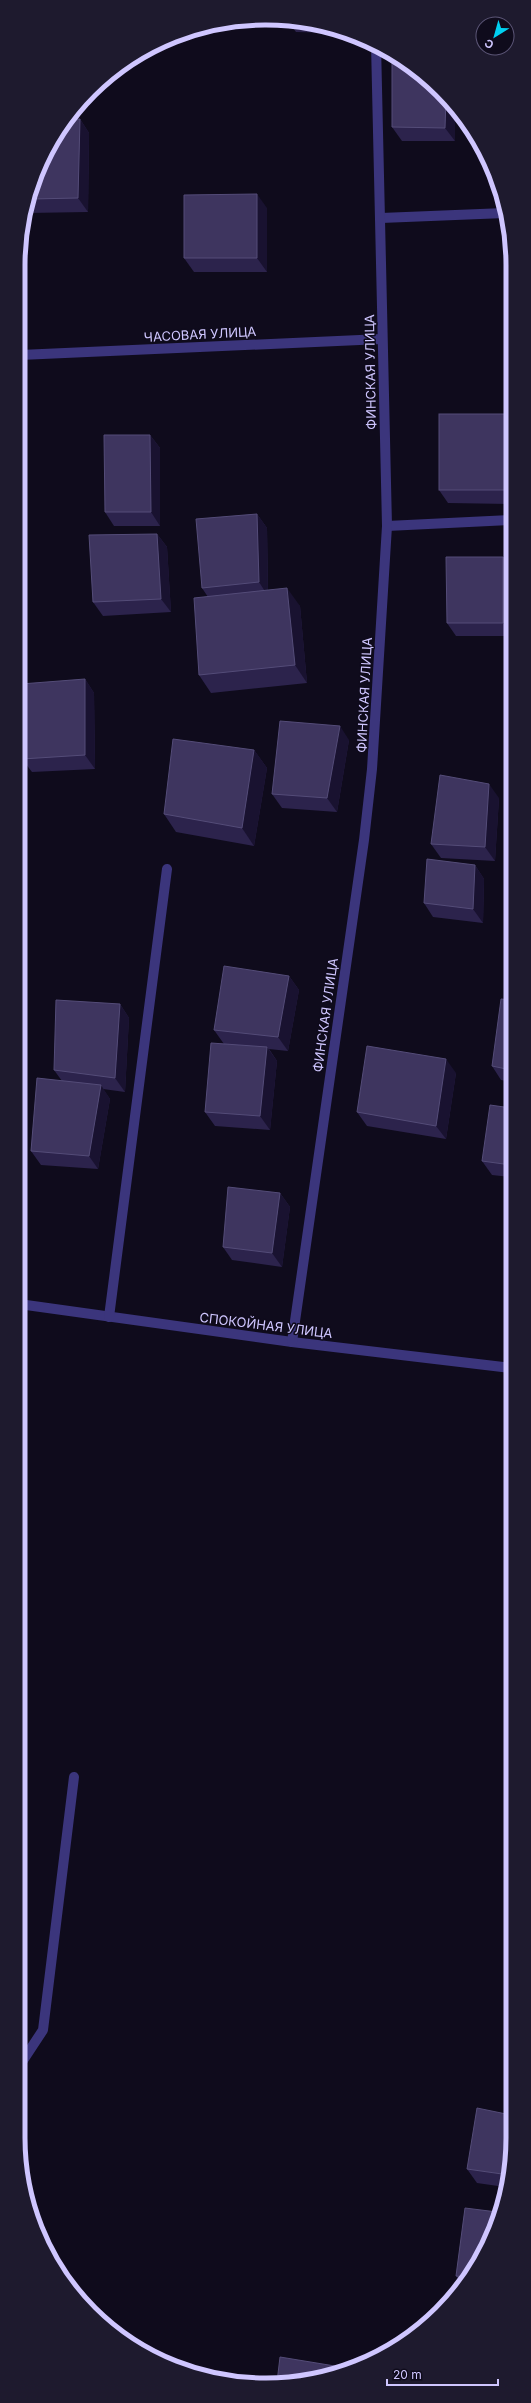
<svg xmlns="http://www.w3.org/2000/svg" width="531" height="2403" font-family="Inter,sans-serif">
	<rect width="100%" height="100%" fill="#0f0b1c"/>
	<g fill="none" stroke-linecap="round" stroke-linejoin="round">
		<polyline stroke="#3b357c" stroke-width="10" points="18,2068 43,2030 74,1777"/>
		<g stroke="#3b357c" stroke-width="10">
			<polyline points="381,218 505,213"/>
			<polyline points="20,355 382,339"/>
			<polyline points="387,526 511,520"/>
			<polyline points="19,1304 292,1342 511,1368"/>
			<polyline points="109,1317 167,869"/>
			<polyline points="292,1342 364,840 372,769 387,526 376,44"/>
		</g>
	</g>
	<g fill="#2c234c">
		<polygon points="298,20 339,33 296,32 288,21"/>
		<polygon points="441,91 455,141 402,141 392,127"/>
		<polygon points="80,119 89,133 88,212 27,213 51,142"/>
		<polygon points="267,208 267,272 194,272 184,258"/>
		<polygon points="511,414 511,504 448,503 439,490"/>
		<polygon points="150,435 160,448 160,526 114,526 105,512"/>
		<polygon points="257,514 267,528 268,590 300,606 307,683 211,693 199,675 208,597 202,588"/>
		<polygon points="157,534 167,547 171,612 103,616 93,602"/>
		<polygon points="503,557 511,569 511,636 456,636 447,623"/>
		<polygon points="85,679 94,693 95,769 32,772 22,759"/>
		<polygon points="349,740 337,812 282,808 272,794"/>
		<polygon points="254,750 267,768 254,846 176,832 164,814"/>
		<polygon points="499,798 495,861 441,858 431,844"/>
		<polygon points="475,865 484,879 483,923 433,917 424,903"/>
		<polygon points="289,976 299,990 288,1051 269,1049 277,1061 270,1130 215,1126 205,1112 224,1044 214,1030"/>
		<polygon points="511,1000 511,1082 501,1080 492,1066"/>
		<polygon points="120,1004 129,1018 125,1092 103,1089 110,1099 98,1169 41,1165 31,1151 62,1081 54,1070"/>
		<polygon points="456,1073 446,1139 367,1126 357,1112"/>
		<polygon points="511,1108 511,1177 492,1175 482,1161"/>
		<polygon points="280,1193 290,1207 282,1267 232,1260 223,1247"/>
		<polygon points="467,2169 511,2170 505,2187 477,2183"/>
		<polygon points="480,2261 461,2283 456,2276"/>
	</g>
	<g fill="#191230">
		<polygon points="446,98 455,111 455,141 445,128"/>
		<polygon points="80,119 89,133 88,212 78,198"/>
		<polygon points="257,194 267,208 267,272 257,258"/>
		<polygon points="150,435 160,448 160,526 151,512"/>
		<polygon points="257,514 267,528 268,596 259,582"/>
		<polygon points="157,534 167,547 171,612 161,599"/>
		<polygon points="503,557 511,569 511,634 503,623"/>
		<polygon points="287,588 300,606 307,683 295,665"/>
		<polygon points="85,679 94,693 95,769 85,755"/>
		<polygon points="340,726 349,740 337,812 327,798"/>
		<polygon points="254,750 267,768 254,846 242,828"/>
		<polygon points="489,784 499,798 495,861 485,847"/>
		<polygon points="475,865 484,879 483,923 473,909"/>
		<polygon points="289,976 299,990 288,1051 278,1037"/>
		<polygon points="120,1004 129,1018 125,1092 115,1078"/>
		<polygon points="267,1047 277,1061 270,1130 260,1116"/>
		<polygon points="446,1059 456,1073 446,1139 436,1126"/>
		<polygon points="101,1085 110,1099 98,1169 89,1156"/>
		<polygon points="280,1193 290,1207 282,1267 272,1253"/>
		<polygon points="156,2354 160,2361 155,2358"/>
	</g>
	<g fill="#3e355f" stroke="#544c78">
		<polygon points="392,59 397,59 441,91 446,98 445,128 392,127"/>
		<polygon points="80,119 78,198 32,199 51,142 70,120"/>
		<polygon points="257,194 257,258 184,258 184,195"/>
		<rect x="439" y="414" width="72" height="76"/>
		<polygon points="104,435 150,435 151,512 105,512"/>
		<polygon points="257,514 259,582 202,588 196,519"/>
		<polygon points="157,534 161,599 93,602 89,535"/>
		<polygon points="446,557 503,557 503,623 447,623"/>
		<polygon points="287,588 295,665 199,675 194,598"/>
		<polygon points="85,679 85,755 22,759 21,684"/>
		<polygon points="280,721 340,726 327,798 272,794"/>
		<polygon points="173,739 254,750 242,828 164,814"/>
		<polygon points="440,775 489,784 485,847 431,844"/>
		<polygon points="427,859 475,865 473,909 424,903"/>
		<polygon points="224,966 289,976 278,1037 214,1030"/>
		<polygon points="501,999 511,1000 511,1070 492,1066"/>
		<polygon points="56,1000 120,1004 115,1078 54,1070"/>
		<polygon points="211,1043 267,1047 260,1116 205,1112"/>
		<polygon points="367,1046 446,1059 436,1126 357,1112"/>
		<polygon points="37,1078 101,1085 89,1156 31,1151"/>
		<polygon points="490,1105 511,1108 511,1165 482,1161"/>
		<polygon points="228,1187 280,1193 272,1253 223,1247"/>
		<polygon points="477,2108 511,2115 511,2170 509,2175 467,2169"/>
		<polygon points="465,2208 497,2212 480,2261 466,2277 456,2276"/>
		<polygon points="146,2352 156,2354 155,2358"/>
		<polygon points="280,2357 347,2368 330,2376 277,2382"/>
	</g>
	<g text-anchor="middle" stroke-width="3" stroke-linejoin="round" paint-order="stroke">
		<g font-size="13" fill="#cfc6ff" stroke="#0f0b1c">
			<text transform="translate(200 334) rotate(-3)" y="5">ЧАСОВАЯ УЛИЦА</text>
			<text transform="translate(370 372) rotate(-91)" y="5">ФИНСКАЯ УЛИЦА</text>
			<text transform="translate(364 695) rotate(-87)" y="5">ФИНСКАЯ УЛИЦА</text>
			<text transform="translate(325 1015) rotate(-82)" y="5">ФИНСКАЯ УЛИЦА</text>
			<text transform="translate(266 1325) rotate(7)" y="5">СПОКОЙНАЯ УЛИЦА</text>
		</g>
	</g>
	<path d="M0 0H531V2403H0ZM265 25H266A240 240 0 0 1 506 265V2138A240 240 0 0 1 266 2378H265A240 240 0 0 1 25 2138V265A240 240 0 0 1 265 25Z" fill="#1e1a2e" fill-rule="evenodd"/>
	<path fill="none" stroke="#cfc6ff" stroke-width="5" d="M265 25H266A240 240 0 0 1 506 265V2138A240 240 0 0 1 266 2378H265A240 240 0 0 1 25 2138V265A240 240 0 0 1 265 25Z"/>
	<g transform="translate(495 36) rotate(217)"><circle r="19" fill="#0f0b1c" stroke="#5c5677"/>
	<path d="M0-3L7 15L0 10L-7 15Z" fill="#00d0f1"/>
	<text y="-6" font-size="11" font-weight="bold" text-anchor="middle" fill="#cfc6ff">С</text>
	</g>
	<path d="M387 2379v6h111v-6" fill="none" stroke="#cfc6ff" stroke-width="2"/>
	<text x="393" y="2379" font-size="12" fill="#cfc6ff" stroke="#0f0b1c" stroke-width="3" paint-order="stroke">20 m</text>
</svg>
